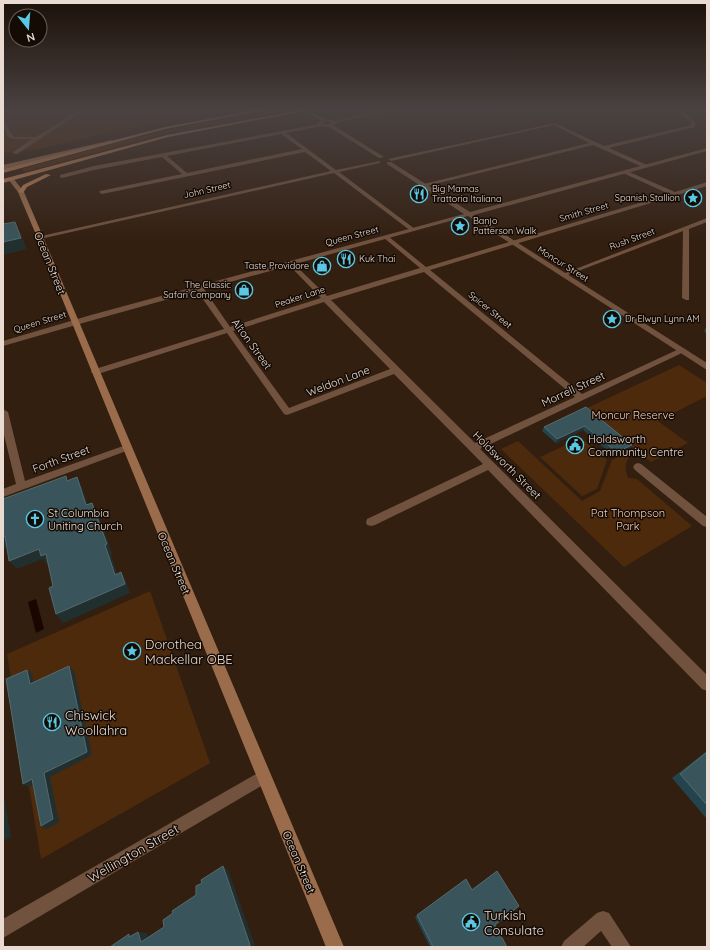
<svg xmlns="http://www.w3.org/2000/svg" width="710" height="950" font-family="Quicksand,sans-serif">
	<rect width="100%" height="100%" fill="#331f10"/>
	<g fill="#4e2a0d">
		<polygon points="3,110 229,110 200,115 202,116 121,130 38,149 3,153"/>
		<polygon points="275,110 294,110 168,133 25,172 21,169 127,140 187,126"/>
		<polygon points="679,365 707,383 707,396 658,421 688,443 651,462 585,409"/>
		<polygon points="581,438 607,460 597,489 582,496 540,457"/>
		<path d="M518 441 582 501 600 491 612 460 633 449V453C625 461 624 466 628 478L637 479 692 526 624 567 501 449Z"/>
		<polygon points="150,591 210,763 41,859 7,654"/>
	</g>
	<polygon fill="#190600" points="36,599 44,629 36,633 28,602"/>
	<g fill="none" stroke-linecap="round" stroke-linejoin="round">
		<g fill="#70523e" fill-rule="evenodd">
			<path d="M79 110H84L17 154 12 153 32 139H14L8 137 3 126V120C9 124 8 133 15 137H36Z"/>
			<polygon points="384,110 393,110 334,123 332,122"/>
			<polygon points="678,110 683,110 695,122 695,127 609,148 647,165 647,167 645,168 593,145 423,187 420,185 589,143 554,125 391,161 388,159 555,123 604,146 691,125 691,123"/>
			<path d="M320 124 322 126 286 133 336 170 380 161V163L339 172 415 229V231H411L334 173 40 239 37 237 331 171 305 152 102 194 99 192 100 191 182 174 162 157 94 170 62 178 60 177V175L94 166ZM281 134 302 149 187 173 167 156Z"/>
			<path d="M623 171H627L675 192 707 182V186L430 270 582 394 679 349H685L686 351 480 449 707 675V691L702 689 488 470 375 525 371 526 367 525 366 522 367 519 483 464 394 374 287 415 284 414 227 333 98 374 95 375 91 372 92 370 224 329 195 288 196 286H202L230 327 321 298 288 264V262H292L327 296 420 268 384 238V236H388L426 267 669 194 623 173ZM424 272 575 397 475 443 331 300ZM324 302 390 369 289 408 233 331Z"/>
			<polygon points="707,218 707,222 689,229 689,300 686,300 682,298 683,231 565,276 560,275"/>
			<polygon points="3,409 8,412 25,481 123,446 129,446 131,448 129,450 3,497 3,489 16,484 3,431"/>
			<polygon points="638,463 641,464 707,517 707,527 703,526 635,470 633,467 635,464"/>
			<polygon points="263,770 268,772 270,777 268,782 3,938 3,919"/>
			<polygon points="603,911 609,913 631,947 612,947 601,931 583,947 561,947 564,941 597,913"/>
		</g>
		<g fill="#70523e" fill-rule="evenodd">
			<path d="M304 110C312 110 315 115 323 118 328 120 333 119 338 123L333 125 384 157 379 158 329 127H326L317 125 318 122 320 120ZM326 122V121L332 123 326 125 322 123Z"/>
			<polygon points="707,148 707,151 474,215 707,363 707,370 468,216 97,319 3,346 3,341 91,315 464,214 387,164 387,162 391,162 470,212"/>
		</g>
		<g fill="#9a6c4b" fill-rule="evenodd">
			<polygon points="112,140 114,142 3,169 3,165"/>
			<polygon points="9,178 13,178 24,192 344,947 326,947 37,237 18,192 8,179"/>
		</g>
		<g fill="#bb7f54" fill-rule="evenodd">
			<polygon points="256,110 266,110 165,129 3,173 3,169 165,127"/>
			<polygon points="300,110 310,110 168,137 3,183 3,179 167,135"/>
			<rect x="703" y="110" width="4" height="1"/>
			<polygon points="46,174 51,175 27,187 23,193 18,192 23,185"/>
		</g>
	</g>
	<g fill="#24444d">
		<polygon points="707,325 707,335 704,331"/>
		<polygon points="586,407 632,445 630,449 614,456 583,430 556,443 542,431 544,427"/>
		<polygon points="707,751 707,819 672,778"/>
		<polygon points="497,871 495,925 507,947 430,947 415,917 466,879 472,889"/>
	</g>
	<g fill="#212f2f">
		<polygon points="15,222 27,249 3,255 3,242"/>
		<polygon points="585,426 583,430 556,443 557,439"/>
		<polygon points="632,445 630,449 614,456 617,452"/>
		<polygon points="77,477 82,487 91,514 86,505"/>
		<polygon points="92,503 97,512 112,553 111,554 120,584 115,575"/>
		<polygon points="5,536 12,545 3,549 3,537"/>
		<polygon points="39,549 46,554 52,563 47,565 43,559 17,569 9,561"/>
		<polygon points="121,572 126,581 130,593 63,623 56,614"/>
		<polygon points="69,666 74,671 92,755 50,777 59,822 47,829 41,826 44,773"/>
		<polygon points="27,670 32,674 35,689 30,684"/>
		<polygon points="32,779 38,783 29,787 23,784"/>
		<polygon points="3,790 11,837 3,841"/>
		<polygon points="223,866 228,870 255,945 252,947 247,947"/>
		<polygon points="138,932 147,933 150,943 141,942"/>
		<polygon points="99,946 110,947 100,947"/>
	</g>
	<g fill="#39555b" stroke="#556a6e">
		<polygon points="15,222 21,238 3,242 3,224"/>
		<polygon points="586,407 632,445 617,452 585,426 557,439 544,427"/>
		<polygon points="66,476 67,481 77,477 86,505 92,503 107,544 105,545 115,575 121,572 125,584 56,614 49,588 53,586 46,554 41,556 39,549 9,561 5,536 3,537 3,499"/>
		<polygon points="69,666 87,752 44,773 53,819 41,826 32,779 23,784 6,679 27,670 30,684"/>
		<polygon points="707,752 707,805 680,774"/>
		<polygon points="223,866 250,945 247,947 110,947 129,934 129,937 138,932 141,942 164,927 163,920 173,913 172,911 196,895 196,886 202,883 201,880"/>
		<polygon points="497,871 519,906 495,925 507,947 433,947 417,915 466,879 472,890"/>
	</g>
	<linearGradient id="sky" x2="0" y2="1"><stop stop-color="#1c1109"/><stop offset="0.45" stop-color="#4a4242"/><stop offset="1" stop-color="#4a4242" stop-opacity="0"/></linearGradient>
	<rect width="710" height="243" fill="url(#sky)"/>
	<defs>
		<symbol id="restaurant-ring" viewBox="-11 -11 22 22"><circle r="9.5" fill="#140b05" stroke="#59c8e4" stroke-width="1.5"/><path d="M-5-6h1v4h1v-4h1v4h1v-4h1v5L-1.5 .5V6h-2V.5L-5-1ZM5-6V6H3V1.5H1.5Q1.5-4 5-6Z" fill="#59c8e4"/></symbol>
		<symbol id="sight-ring" viewBox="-11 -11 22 22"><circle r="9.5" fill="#140b05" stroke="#59c8e4" stroke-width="1.5"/><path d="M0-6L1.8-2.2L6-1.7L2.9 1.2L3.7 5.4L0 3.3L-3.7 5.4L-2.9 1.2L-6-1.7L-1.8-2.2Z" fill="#59c8e4"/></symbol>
		<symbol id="shop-ring" viewBox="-11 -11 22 22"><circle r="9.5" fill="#140b05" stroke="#59c8e4" stroke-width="1.5"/><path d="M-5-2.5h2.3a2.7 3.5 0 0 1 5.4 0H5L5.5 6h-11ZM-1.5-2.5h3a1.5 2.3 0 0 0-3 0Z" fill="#59c8e4"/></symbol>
		<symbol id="civic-ring" viewBox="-11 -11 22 22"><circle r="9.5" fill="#140b05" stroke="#59c8e4" stroke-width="1.5"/><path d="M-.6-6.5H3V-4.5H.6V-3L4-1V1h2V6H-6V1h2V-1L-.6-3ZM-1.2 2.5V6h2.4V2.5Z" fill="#59c8e4"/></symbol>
		<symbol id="church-ring" viewBox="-11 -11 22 22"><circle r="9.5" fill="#140b05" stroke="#59c8e4" stroke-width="1.5"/><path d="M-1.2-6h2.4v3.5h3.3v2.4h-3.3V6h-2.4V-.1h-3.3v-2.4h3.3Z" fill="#59c8e4"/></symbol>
	</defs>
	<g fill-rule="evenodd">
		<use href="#restaurant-ring" x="409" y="184" width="20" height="20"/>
		<use href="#sight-ring" x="683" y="188" width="20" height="20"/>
		<use href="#sight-ring" x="450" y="216" width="20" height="20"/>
		<use href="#restaurant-ring" x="336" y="249" width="20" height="20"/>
		<use href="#shop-ring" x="312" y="256" width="20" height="20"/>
		<use href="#shop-ring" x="234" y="280" width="20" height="20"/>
		<use href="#sight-ring" x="602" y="309" width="20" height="20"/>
		<use href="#civic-ring" x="565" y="435" width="20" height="20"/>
		<use href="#church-ring" x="25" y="509" width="20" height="20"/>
		<use href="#sight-ring" x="122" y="641" width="20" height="20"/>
		<use href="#restaurant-ring" x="42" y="712" width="20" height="20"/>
		<use href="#civic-ring" x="461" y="912" width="20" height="20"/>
	</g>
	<g text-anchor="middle" stroke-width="3" stroke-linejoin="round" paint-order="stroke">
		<g font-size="9" fill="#e9dbd2" stroke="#140b05" text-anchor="start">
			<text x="432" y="192">Big Mamas<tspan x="432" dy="10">Trattoria Italiana</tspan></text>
			<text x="680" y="201" text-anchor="end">Spanish Stallion</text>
			<text x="473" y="224">Banjo<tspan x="473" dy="10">Patterson Walk</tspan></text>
			<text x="359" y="262">Kuk Thai</text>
			<text x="309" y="269" text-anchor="end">Taste Providore</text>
			<text x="231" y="288" text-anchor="end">The Classic<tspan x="231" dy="10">Safari Company</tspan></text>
			<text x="625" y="322">Dr Elwyn Lynn AM</text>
		</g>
		<g font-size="9" fill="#e9dbd2" stroke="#140b05">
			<text transform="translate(207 190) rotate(-13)" y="3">John Street</text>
			<text transform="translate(584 212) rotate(-16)" y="3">Smith Street</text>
			<text transform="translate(352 236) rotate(-15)" y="3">Queen Street</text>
			<text transform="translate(632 239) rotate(-20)" y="3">Rush Street</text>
			<text transform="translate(563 264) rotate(32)" y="3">Moncur Street</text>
			<text transform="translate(300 297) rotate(-18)" y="3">Peaker Lane</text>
			<text transform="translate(490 310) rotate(39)" y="3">Spicer Street</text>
			<text transform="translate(40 322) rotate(-17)" y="3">Queen Street</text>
		</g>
		<g font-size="11" fill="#e9dbd2" stroke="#140b05">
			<text transform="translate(50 263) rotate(68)" y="4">Ocean Street</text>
			<text transform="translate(252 344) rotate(54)" y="4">Alton Street</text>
			<text transform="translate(338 381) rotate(-21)" y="4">Weldon Lane</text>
			<text transform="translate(573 389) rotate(-25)" y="4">Morrell Street</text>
			<text transform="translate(61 459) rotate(-20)" y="4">Forth Street</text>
			<text transform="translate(507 465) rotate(45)" y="4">Holdsworth Street</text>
			<text transform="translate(174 563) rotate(67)" y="4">Ocean Street</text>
			<text transform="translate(299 862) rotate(67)" y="4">Ocean Street</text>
		</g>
		<g font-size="11" fill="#f7d0b6" stroke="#140b05">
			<text x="633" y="419">Moncur Reserve</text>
			<text x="628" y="517">Pat Thompson<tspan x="628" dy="13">Park</tspan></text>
		</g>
		<g font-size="11" fill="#e9dbd2" stroke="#140b05" text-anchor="start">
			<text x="588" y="443">Holdsworth<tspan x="588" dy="13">Community Centre</tspan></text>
			<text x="48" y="517">St Columbia<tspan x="48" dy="13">Uniting Church</tspan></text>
		</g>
		<g font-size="13" fill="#e9dbd2" stroke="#140b05" text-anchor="start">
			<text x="145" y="649">Dorothea<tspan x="145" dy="15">Mackellar OBE</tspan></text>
			<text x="65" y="720">Chiswick<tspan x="65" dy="15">Woollahra</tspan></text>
			<text x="484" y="920">Turkish<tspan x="484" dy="15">Consulate</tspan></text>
		</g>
		<g font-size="13" fill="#e9dbd2" stroke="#140b05">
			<text transform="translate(133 853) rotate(-30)" y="5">Wellington Street</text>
		</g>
	</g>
	<rect width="710" height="950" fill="none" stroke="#e9dbd2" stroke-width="8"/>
	<g transform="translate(28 28) rotate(163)"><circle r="19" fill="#140b05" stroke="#695e57"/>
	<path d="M0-3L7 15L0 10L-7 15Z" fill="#59c8e4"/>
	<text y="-6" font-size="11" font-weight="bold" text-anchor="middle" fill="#e9dbd2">N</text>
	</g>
</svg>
